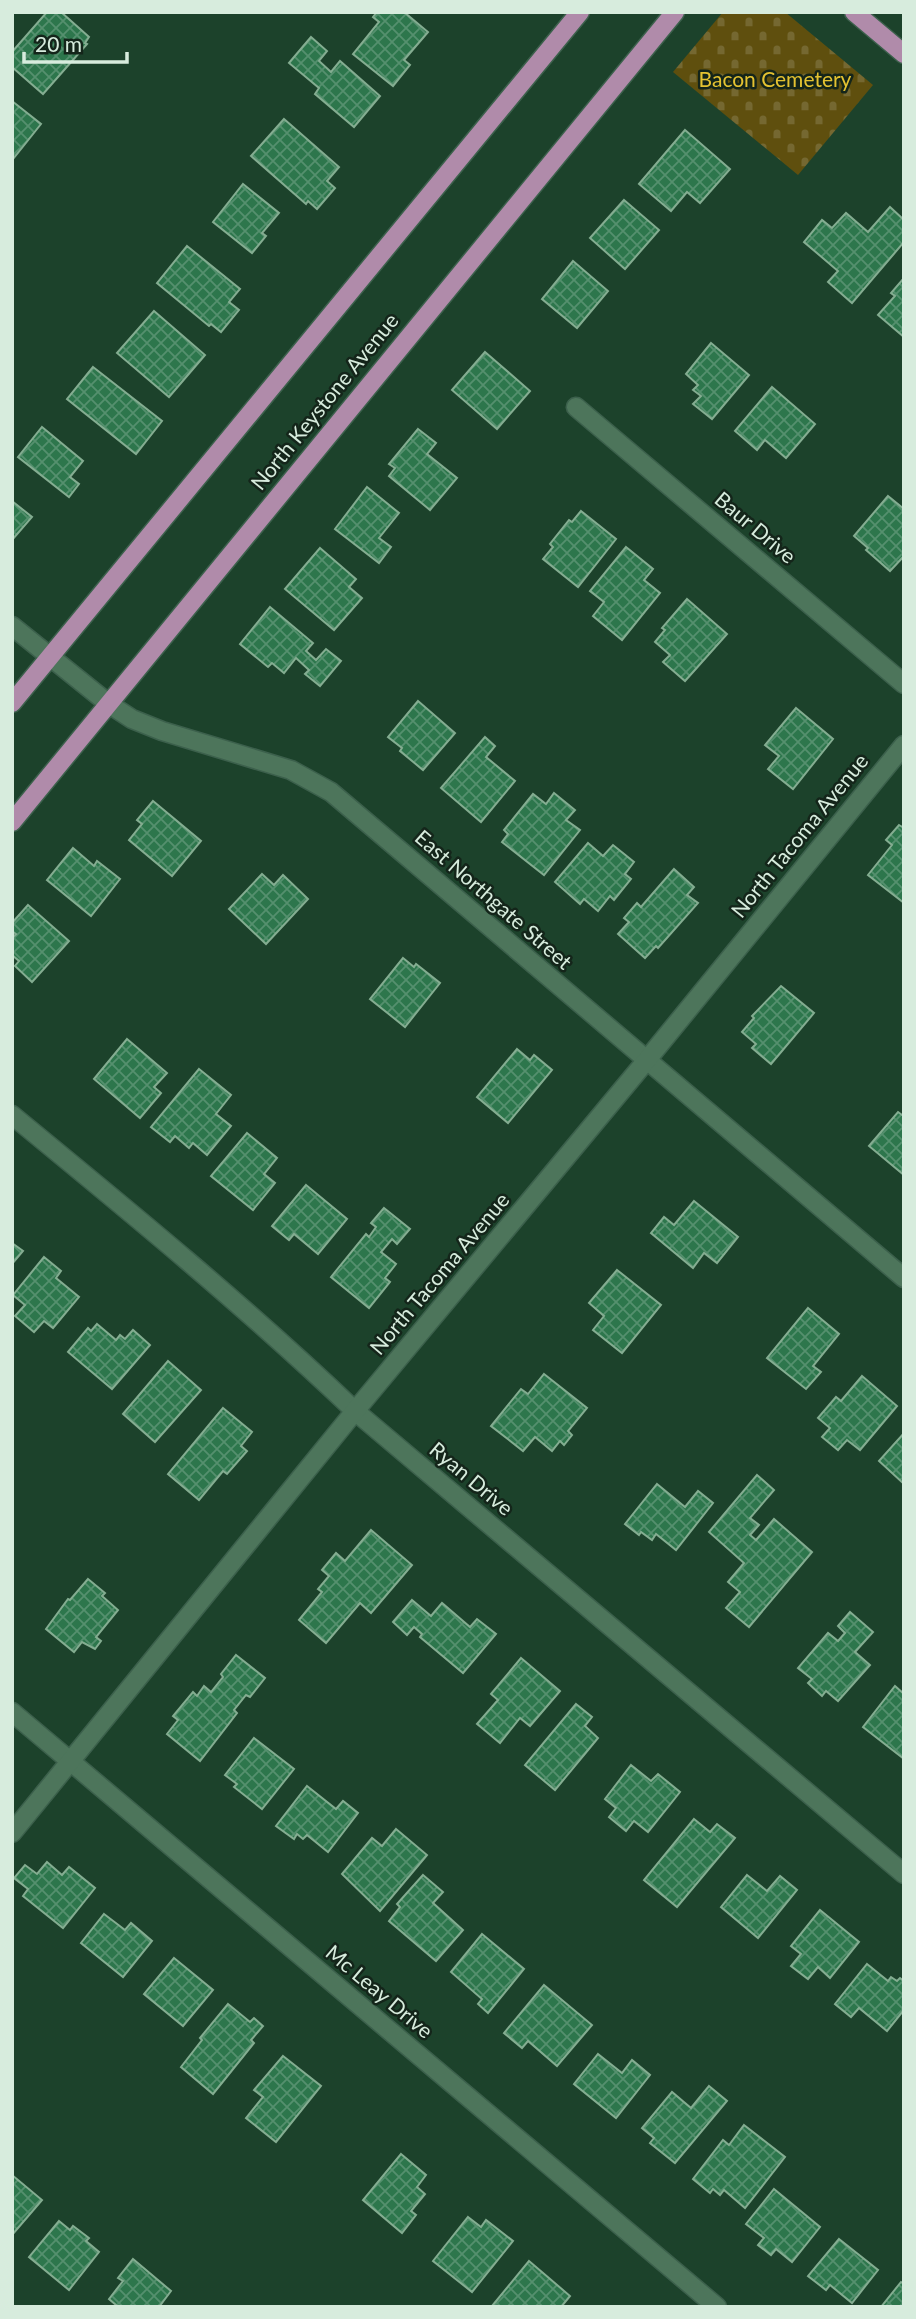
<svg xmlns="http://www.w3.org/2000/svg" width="916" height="2319" font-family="Lato,sans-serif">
	<defs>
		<pattern id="cemetery-stones" width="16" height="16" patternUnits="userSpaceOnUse" patternTransform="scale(1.75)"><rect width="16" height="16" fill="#5f4f0e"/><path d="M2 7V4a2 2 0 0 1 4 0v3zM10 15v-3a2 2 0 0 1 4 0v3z" fill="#756831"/></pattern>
		<pattern id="building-cross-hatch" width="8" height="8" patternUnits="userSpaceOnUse" patternTransform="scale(1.75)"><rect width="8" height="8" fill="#2d764c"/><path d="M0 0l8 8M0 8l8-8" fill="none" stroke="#55906e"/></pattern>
	</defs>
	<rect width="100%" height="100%" fill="#1c422b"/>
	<polygon fill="url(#cemetery-stones)" points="723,12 785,12 873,85 798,175 673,72"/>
	<g fill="url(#building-cross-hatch)" stroke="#84ad91" stroke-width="2">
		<polygon points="47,12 61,12 89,37 85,43 87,44 43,94 12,67 12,52"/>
		<polygon points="377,12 404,12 428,32 404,60 410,65 393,86 353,54 379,22 373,17"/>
		<polygon points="311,37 327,51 319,61 331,72 340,61 380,96 354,127 315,94 319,88 289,63"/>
		<polygon points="12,101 41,124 13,159 12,159"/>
		<polygon points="284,119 339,167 327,181 335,188 317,209 308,201 306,204 251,156"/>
		<polygon points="685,130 730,169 700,203 687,192 671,211 639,184"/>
		<polygon points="243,184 279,213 262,233 266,236 252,253 213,222"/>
		<polygon points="624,200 659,230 625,269 590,238"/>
		<polygon points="890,207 904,220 904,242 852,303 828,282 838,271 804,242 822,220 832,228 846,213 868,232"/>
		<polygon points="187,246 240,289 229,302 239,310 221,332 211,324 209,326 157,283"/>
		<polygon points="573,261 608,291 577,328 542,299"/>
		<polygon points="904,278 904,337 878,315 895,296 891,293"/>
		<polygon points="154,311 205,355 169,397 117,353"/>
		<polygon points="711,343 749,375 712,419 693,404 701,396 693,390 698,385 686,374"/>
		<polygon points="485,352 530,391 497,429 452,390"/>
		<polygon points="93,367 162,421 136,454 67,399"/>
		<polygon points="772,387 815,424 786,458 765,440 757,450 735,431"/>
		<polygon points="42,427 83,461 70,477 79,484 69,497 18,457"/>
		<polygon points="418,429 436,443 427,454 457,478 430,510 389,476 395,468 389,464"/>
		<polygon points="367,487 399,513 379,538 391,547 379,563 335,529"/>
		<polygon points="888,496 904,509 904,556 890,571 866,550 868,548 854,536"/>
		<polygon points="12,501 32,517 12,540"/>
		<polygon points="581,511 616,539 578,587 543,559 553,547 550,544 569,520 572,522"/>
		<polygon points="626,547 653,569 644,580 660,593 622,640 593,616 604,602 590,591"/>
		<polygon points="320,548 356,579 349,587 362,598 334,630 285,589"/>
		<polygon points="687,599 727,634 685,681 663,662 670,655 655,642 665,630 662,628"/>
		<polygon points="270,607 313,643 306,651 316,660 326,649 341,661 320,686 305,674 309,670 296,658 284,673 272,663 268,667 240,644"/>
		<polygon points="418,701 455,733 423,770 400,751 402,748 388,737"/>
		<polygon points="796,708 833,739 793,789 768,769 779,756 765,745"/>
		<polygon points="485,737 495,746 486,757 515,781 481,822 441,788"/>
		<polygon points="554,793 575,810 566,820 580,830 544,875 502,842 508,834 504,830 533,794 546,804"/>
		<polygon points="153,801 201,841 172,876 129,840 142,824 137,820"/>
		<polygon points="899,825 904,828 904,903 868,875 892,845 886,840"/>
		<polygon points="588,843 603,856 613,845 634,862 625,874 631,879 614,900 610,896 598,911 584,899 580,904 555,882"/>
		<polygon points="73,848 94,866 97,861 120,879 91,916 47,880"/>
		<polygon points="674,869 694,887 687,895 698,903 658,948 656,946 645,958 618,934 629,922 624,918 637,903 641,907"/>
		<polygon points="262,874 274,885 283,875 308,899 266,944 229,909"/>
		<polygon points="28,905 69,941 32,982 15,966 19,961 12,955 12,938 16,934 12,931 12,923"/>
		<polygon points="403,958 414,967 416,964 440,983 405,1027 370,999"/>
		<polygon points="781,986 814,1013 771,1064 752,1048 756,1044 742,1032 754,1018 752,1016"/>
		<polygon points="127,1039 167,1073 154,1087 161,1093 140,1118 94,1079"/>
		<polygon points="517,1049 530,1060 534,1055 552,1070 508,1123 477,1097"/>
		<polygon points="199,1069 231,1095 216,1114 231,1126 207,1155 193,1143 189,1148 175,1136 170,1142 151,1127"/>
		<polygon points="898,1112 902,1115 904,1113 904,1175 869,1146"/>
		<polygon points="247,1133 277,1158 264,1174 275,1183 253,1210 211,1176"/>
		<polygon points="306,1185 347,1219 318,1254 294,1234 289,1240 272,1226"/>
		<polygon points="694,1201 738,1237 717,1263 704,1253 693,1268 651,1233 664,1217 674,1225"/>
		<polygon points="384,1208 410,1229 397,1244 392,1239 381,1252 396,1264 385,1278 390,1282 369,1308 331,1277 366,1234 369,1237 376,1227 371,1223"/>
		<polygon points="12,1243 23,1251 12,1264"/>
		<polygon points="44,1257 61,1271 56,1278 79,1297 53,1328 44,1321 34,1332 15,1316 25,1305 13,1295"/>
		<polygon points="617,1270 661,1305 622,1353 593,1330 604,1316 589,1303"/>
		<polygon points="808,1308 839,1334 813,1366 821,1372 806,1389 767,1358"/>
		<polygon points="97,1324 116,1340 120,1335 125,1339 133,1330 150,1345 112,1389 68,1352 88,1328 91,1331"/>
		<polygon points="168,1361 201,1390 155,1442 123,1414"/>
		<polygon points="544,1374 587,1408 568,1431 572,1435 564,1445 560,1441 552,1451 535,1437 523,1451 491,1426 521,1389 528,1394"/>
		<polygon points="862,1376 897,1406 860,1450 847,1440 838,1450 822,1437 830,1428 818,1418 836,1397 841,1401"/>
		<polygon points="223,1408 252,1432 241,1446 247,1451 227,1474 223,1471 199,1500 168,1474"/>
		<polygon points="904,1433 904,1484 879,1461"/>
		<polygon points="757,1475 774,1490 750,1518 759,1525 750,1535 756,1540 774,1519 812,1552 749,1627 726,1608 740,1592 728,1582 744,1563 709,1532"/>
		<polygon points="657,1484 685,1507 698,1491 713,1503 676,1550 656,1534 652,1540 641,1532 639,1535 625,1524"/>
		<polygon points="371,1530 412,1565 371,1613 360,1603 326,1643 299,1620 322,1592 318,1589 329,1576 322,1570 336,1553 345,1561"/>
		<polygon points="88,1579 105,1593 102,1596 118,1610 96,1637 101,1641 95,1649 82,1642 74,1652 46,1629 68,1599 70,1600"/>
		<polygon points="412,1600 431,1616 442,1603 470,1627 477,1619 496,1634 463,1673 420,1637 422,1634 414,1627 407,1635 393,1622"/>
		<polygon points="850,1612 873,1632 855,1652 870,1665 838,1701 826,1691 822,1696 808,1683 812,1679 798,1668 828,1633 838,1641 845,1633 838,1626"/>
		<polygon points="236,1655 265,1678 250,1697 246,1695 234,1710 237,1713 200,1761 167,1734 178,1720 173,1716 193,1692 197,1696 204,1686 211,1692 223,1677 221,1674"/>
		<polygon points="521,1658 560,1691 530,1726 520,1718 500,1743 477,1724 498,1700 491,1694"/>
		<polygon points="895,1686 904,1694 904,1759 863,1727"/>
		<polygon points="576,1704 592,1717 585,1726 598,1738 555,1790 525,1765"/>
		<polygon points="254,1738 294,1769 262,1809 234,1787 237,1784 225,1775"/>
		<polygon points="631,1765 651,1781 658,1774 680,1792 648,1832 634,1821 626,1831 609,1817 616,1808 605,1799"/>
		<polygon points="307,1786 336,1809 343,1801 358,1813 328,1852 307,1835 303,1839 297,1834 294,1839 276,1826"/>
		<polygon points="694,1819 710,1832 717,1824 735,1838 677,1907 644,1880"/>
		<polygon points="396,1829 427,1855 380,1911 342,1874 372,1838 382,1846"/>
		<polygon points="47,1862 62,1875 69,1867 95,1888 63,1928 23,1896 28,1889 14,1878 25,1865 37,1874"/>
		<polygon points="423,1875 443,1892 433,1903 463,1930 436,1961 389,1921 400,1907 397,1904"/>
		<polygon points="747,1875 767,1891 780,1876 797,1890 758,1938 721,1907"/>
		<polygon points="820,1910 859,1942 830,1978 818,1967 808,1979 791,1966 801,1954 791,1946"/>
		<polygon points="104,1914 125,1930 131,1923 152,1941 123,1977 81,1943"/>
		<polygon points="482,1934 524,1969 488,2013 478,2004 482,1999 451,1972"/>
		<polygon points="174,1958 213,1990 183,2026 144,1994"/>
		<polygon points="867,1964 888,1981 891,1977 897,1981 900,1978 904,1981 904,2010 887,2031 859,2008 851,2017 835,2004"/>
		<polygon points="544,1985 592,2025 557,2066 528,2041 522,2048 504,2033"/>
		<polygon points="228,2004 250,2022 254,2018 263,2026 251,2040 254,2043 213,2094 181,2067 202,2040 200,2038"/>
		<polygon points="598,2054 622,2073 632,2060 650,2075 616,2118 574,2084"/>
		<polygon points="283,2056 321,2086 276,2142 246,2118 263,2097 254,2090"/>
		<polygon points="709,2086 727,2101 675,2163 650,2143 654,2138 642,2128 672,2092 691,2108"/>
		<polygon points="744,2125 785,2157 745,2208 724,2190 720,2195 713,2189 710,2193 693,2179 723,2140 729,2145"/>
		<polygon points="401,2154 426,2175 417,2187 425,2194 411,2211 416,2215 402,2233 363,2200"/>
		<polygon points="12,2175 42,2200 12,2235"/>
		<polygon points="774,2189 820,2227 792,2262 776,2249 771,2255 758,2245 764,2238 746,2224"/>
		<polygon points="468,2217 481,2227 486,2220 513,2241 472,2292 433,2261"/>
		<polygon points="59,2221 70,2230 73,2226 89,2238 86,2241 99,2252 69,2290 29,2257"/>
		<polygon points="839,2239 878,2270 852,2303 830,2285 826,2290 808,2276"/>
		<polygon points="133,2259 171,2291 159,2307 115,2307 116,2305 109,2299 123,2281 118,2278"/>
		<polygon points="529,2261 570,2296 561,2307 493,2307 492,2306"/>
		<polygon points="901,2282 904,2284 904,2307 881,2307"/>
	</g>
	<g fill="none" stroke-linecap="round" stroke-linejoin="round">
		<defs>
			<g id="minor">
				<polyline points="576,407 904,684"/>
				<polyline points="12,626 109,704 132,719 162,731 291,770 331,792 904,1278"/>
				<path d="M12 1115C129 1211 246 1307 355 1411L904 1874"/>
				<polyline points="12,1712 717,2307"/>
				<polyline points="12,1833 355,1411 646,1061 904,745"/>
			</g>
			<g id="major">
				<polyline points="854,12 904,54"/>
				<polyline points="12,703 580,12"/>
				<polyline points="12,822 675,12"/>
			</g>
		</defs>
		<use href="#minor" stroke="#3c604c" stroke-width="21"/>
		<use href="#major" stroke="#3c604c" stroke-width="21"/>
		<use href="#minor" stroke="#4d755b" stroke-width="18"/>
		<use href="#major" stroke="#b08baa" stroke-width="18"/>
	</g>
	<g text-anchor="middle" stroke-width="5" stroke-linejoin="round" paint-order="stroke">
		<g font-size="21" fill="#e4c231" stroke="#14251a">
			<text x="775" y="87">Bacon Cemetery</text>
		</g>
		<g font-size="21" fill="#d7ecdd" stroke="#14251a">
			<text transform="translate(325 402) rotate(-51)" y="7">North Keystone Avenue</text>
			<text transform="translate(755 528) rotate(40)" y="7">Baur Drive</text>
			<text transform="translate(800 836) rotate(-51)" y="7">North Tacoma Avenue</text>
			<text transform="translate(493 900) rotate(41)" y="7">East Northgate Street</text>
			<text transform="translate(440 1274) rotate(-50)" y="7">North Tacoma Avenue</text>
			<text transform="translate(471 1479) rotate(40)" y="7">Ryan Drive</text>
			<text transform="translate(379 1992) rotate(40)" y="7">Mc Leay Drive</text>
		</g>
	</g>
	<rect width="916" height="2319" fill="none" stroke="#d7ecdd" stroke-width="28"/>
	<path d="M24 52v10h103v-10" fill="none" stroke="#d7ecdd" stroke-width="3.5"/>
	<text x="35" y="52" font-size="21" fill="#d7ecdd" stroke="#14251a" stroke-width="5" paint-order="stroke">20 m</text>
</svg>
